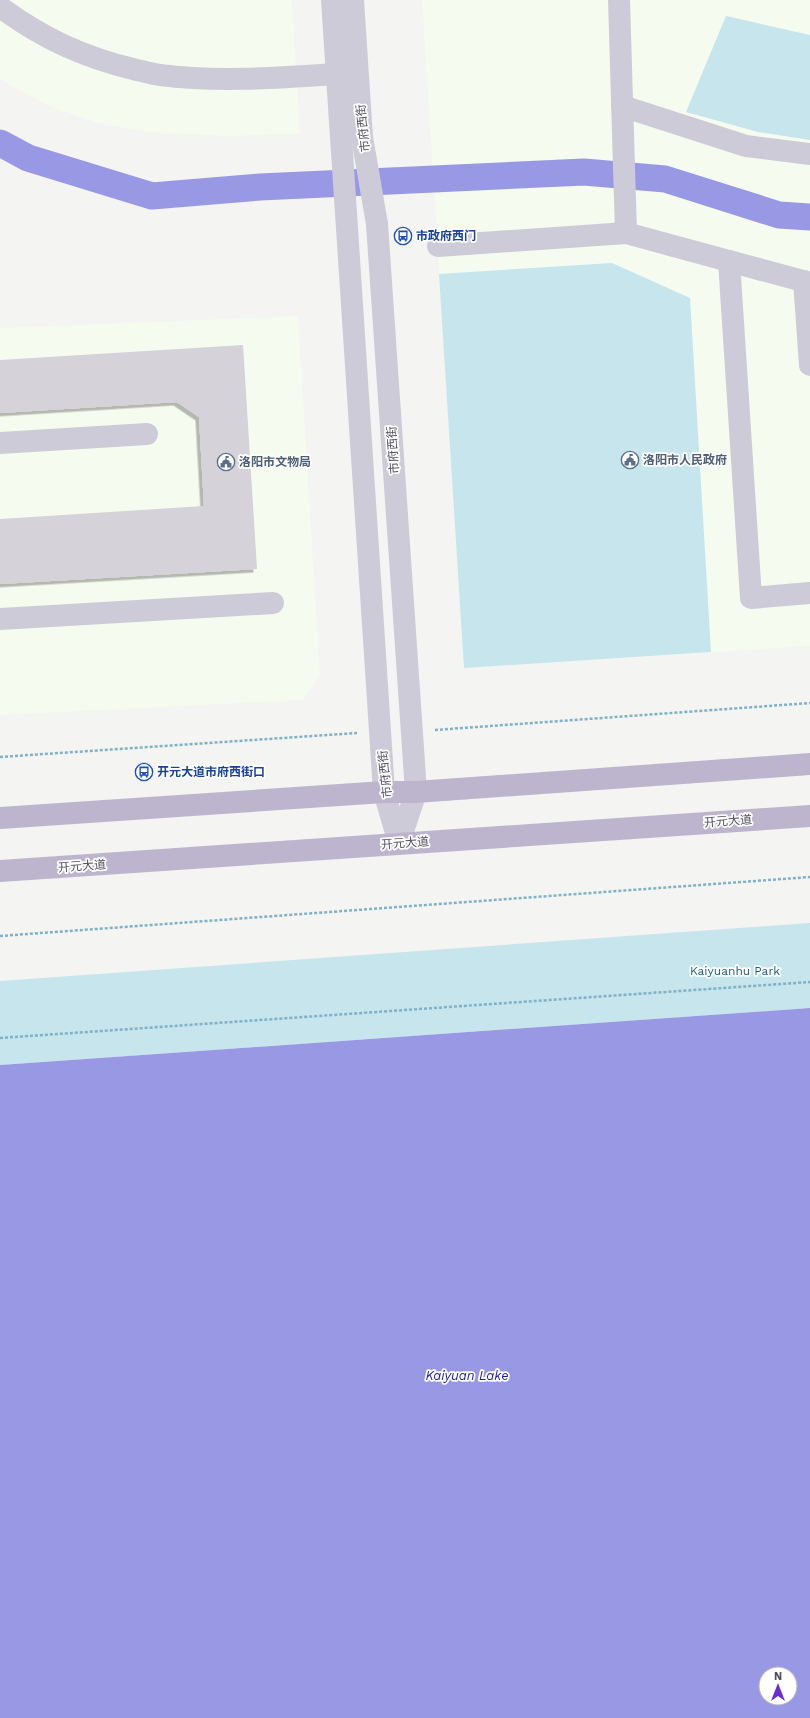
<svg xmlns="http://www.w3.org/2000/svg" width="810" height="1718" font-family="'Work Sans','Noto Sans SC',sans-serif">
	<defs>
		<filter id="shadow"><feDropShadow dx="-3.5" dy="3.5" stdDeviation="0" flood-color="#0004"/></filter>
	</defs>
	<rect width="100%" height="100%" fill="#f4f4f2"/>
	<g fill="#f5fbef">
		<polygon points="0,0 292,0 300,134 224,136 148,132 98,123 49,106 0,79"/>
		<polygon points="422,0 810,0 810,646 464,668"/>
		<polygon points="298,316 320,676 303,700 0,715 0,328"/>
	</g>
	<g fill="#c6e5ec">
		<polygon points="726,16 810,35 810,140 758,132 686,112"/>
		<polygon points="612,263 690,298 711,652 464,668 439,274"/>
		<polygon points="810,923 810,1008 0,1065 0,981"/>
	</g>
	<path fill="#9998e5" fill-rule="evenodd" d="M810 1008V1718H0V1065ZM766 1674H790V1698H766Z"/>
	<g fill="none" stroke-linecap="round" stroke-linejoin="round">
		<polyline stroke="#9998e5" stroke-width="27" points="0,143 28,158 152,196 260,187 584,172 665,179 779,215 810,217"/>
	</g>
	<polygon fill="#d5d2d9" filter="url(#shadow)" points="243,345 257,569 0,584 0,519 204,506 199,417 177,402 0,413 0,360"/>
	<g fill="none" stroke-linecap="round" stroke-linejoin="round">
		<g stroke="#81b1c8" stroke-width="2.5" stroke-dasharray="3 2" stroke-linecap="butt">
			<polyline points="435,730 810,703"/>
			<polyline points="0,757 357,733"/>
			<polyline points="0,936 810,877"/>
			<polyline points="0,1038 810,982"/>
		</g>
		<g stroke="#cecbd8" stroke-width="22">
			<polyline points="332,0 384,792 399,843"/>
			<polyline points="353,0 362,137 377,224 416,792 399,843"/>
			<polyline points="619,0 626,233"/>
			<path d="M0 7C42 38 83 57 133 69 142 71 151 74 160 75 223 83 288 77 350 73"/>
			<polyline points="622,106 746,146 810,154"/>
			<polyline points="438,246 626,233 810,283"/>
			<polyline points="729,261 751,598 810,593"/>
			<polyline points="804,281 810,365"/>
			<polyline points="0,443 147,434"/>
			<polyline points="0,619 273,603"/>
		</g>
		<g stroke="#bdb5ce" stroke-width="22">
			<polyline points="0,818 384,792 416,792 810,764"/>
			<polyline points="0,871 810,816"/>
		</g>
	</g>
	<defs>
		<symbol id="bus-ring" viewBox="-11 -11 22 22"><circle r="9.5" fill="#fff" stroke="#1a4fb4" stroke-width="1.5"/><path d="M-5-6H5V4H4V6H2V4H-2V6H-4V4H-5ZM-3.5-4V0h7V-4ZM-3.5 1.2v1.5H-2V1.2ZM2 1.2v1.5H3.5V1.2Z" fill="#1a4fb4"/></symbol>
		<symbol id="civic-ring" viewBox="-11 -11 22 22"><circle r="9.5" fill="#fff" stroke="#5c6f8a" stroke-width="1.5"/><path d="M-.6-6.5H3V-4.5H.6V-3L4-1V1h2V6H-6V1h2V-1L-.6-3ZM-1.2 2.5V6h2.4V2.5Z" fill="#5c6f8a"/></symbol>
	</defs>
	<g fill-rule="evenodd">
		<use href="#bus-ring" x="393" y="226" width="20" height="20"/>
		<use href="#civic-ring" x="620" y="450" width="20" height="20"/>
		<use href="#civic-ring" x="216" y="452" width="20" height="20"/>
		<use href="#bus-ring" x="134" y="762" width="20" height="20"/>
	</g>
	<g text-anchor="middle" stroke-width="3.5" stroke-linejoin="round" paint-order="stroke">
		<g font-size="12" fill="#514c5e" stroke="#fff">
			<text transform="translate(363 128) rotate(-96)" y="4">市府西街</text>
			<text transform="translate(393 450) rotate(-94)" y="4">市府西街</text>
			<text transform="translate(385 774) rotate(-96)" y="4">市府西街</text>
			<text transform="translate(728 821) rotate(-4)" y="4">开元大道</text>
			<text transform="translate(405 843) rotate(-4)" y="4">开元大道</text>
			<text transform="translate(82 866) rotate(-4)" y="4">开元大道</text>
		</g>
		<g font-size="12" font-weight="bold" fill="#164399" stroke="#fff" text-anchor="start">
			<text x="416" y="240">市政府西门</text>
			<text x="157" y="776">开元大道市府西街口</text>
		</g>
		<g font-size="12" font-weight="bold" fill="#4e5e75" stroke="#fff" text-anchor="start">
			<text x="643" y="464">洛阳市人民政府</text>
			<text x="239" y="466">洛阳市文物局</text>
		</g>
		<g font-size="12" fill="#215f7b" stroke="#fff">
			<text x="735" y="975">Kaiyuanhu Park</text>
		</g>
		<g font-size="13" font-style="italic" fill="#1d1ba2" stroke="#fff">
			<text x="467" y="1380">Kaiyuan Lake</text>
		</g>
	</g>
	<g transform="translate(778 1686)"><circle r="19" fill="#ffffff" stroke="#b9b7bf"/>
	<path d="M0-3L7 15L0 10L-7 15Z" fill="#6b2cd4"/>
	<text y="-6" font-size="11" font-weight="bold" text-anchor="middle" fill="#514c5e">N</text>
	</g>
</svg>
